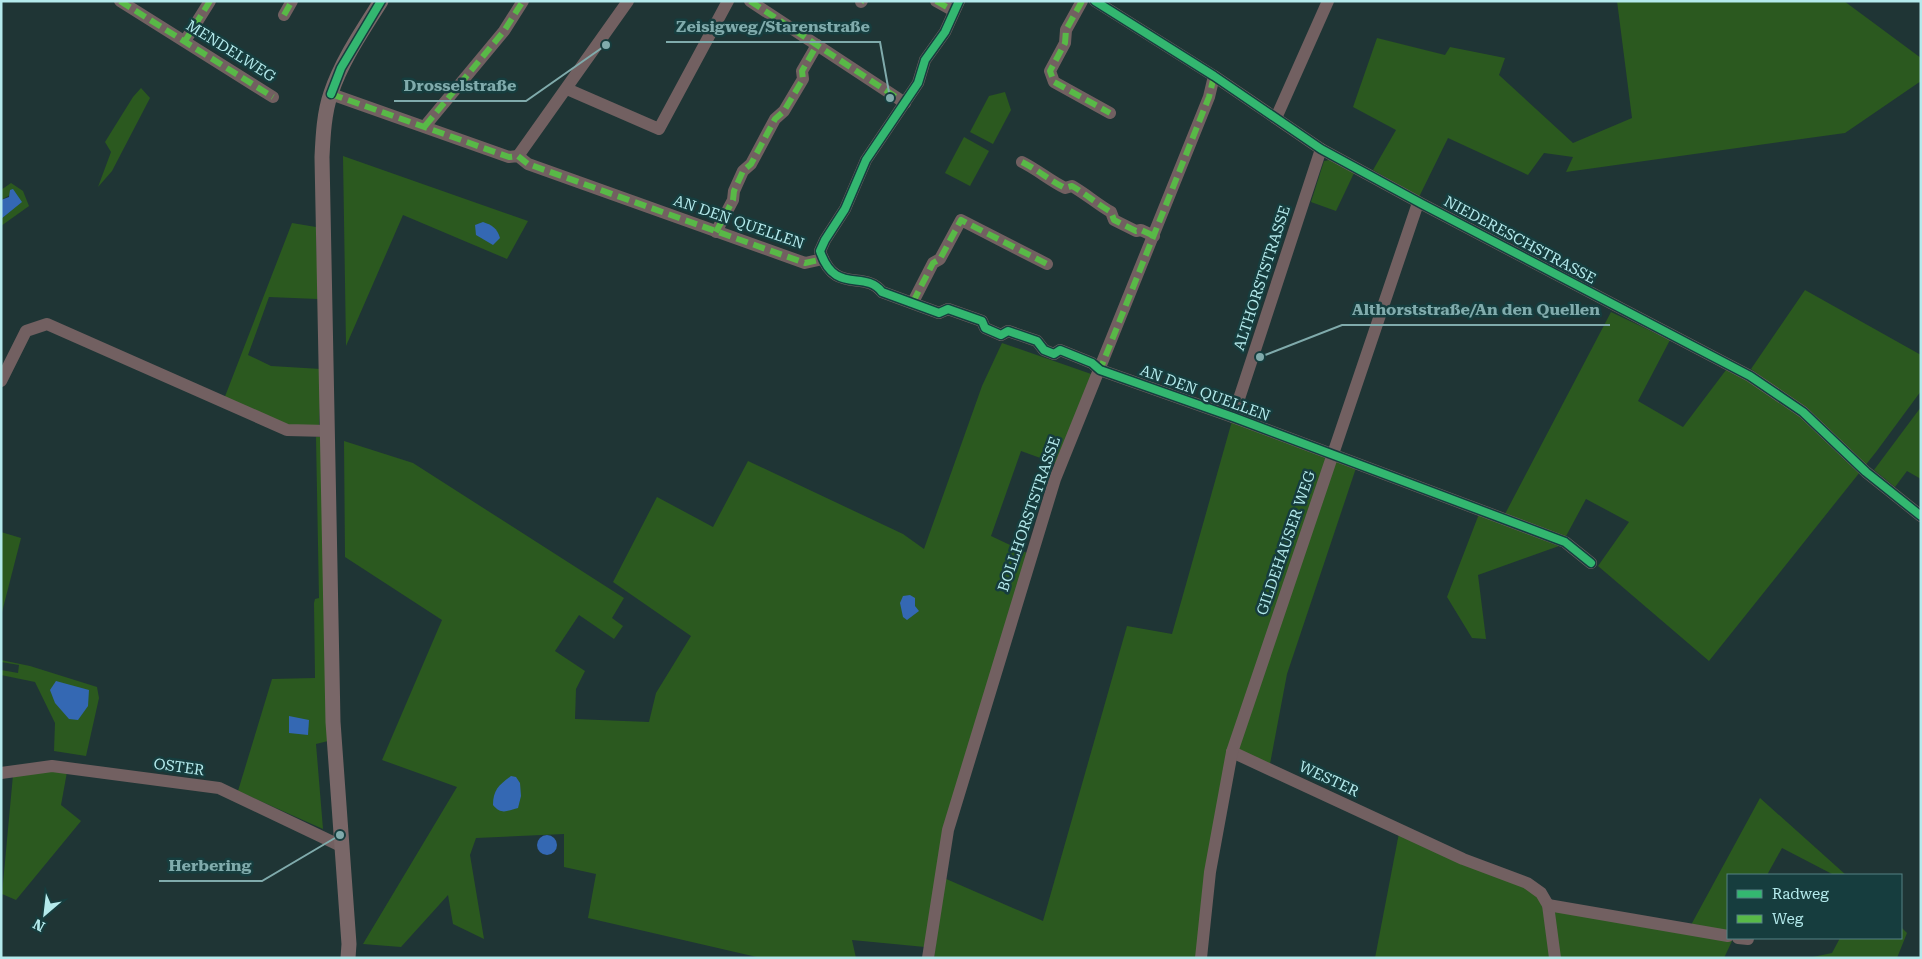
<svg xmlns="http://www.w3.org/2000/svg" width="1922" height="959" font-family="'Roboto Serif',serif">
	<rect width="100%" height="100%" fill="#1f3535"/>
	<g fill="#2b591f">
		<polygon points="1617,1 1844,1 1921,58 1921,81 1845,133 1566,172 1573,157 1544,153 1528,175 1448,138 1419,197 1373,170 1396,130 1353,107 1377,38 1445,55 1450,47 1505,58 1499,75 1573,143 1632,118"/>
		<polygon points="141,88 150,98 112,171 98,187 111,152 105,142 133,97"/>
		<polygon points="1005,92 1011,110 993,144 970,132 989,96"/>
		<polygon points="964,137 989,151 970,186 945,173"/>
		<polygon points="343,156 528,221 507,259 403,215 346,346"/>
		<polygon points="1330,160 1354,173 1336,211 1311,202 1324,161"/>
		<polygon points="11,183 23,191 29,206 1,226 1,219 21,202 10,195 1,200 1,190"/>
		<polygon points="292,223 316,227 318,299 269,297 248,355 271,366 321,369 319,427 288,426 224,399"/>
		<polygon points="1805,290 1921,355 1921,391 1876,452 1709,661 1598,566 1629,522 1586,499 1565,538 1505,514 1611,312 1670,340 1638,401 1683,427 1726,370 1793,400 1751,369"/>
		<polygon points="1002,343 1094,375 1057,464 1021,451 991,536 1027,553 948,830 925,947 852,940 856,958 761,958 588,918 596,874 564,867 564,834 476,838 470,855 484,939 453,924 448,895 401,947 363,944 457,787 382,760 442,620 345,557 344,441 413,463 624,598 612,618 623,626 614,639 579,615 555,651 585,671 576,689 575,719 649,722 656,693 691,636 613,582 657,497 713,527 748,461 903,534 924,549 982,386"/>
		<polygon points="1921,407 1921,479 1907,471 1895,487 1874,470"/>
		<polygon points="1232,421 1328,457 1228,754 1196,958 934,958 944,878 1043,921 1127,626 1172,634"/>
		<polygon points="316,437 321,437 328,741 316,744 323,829 238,791 272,679 315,678 314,603 315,599 319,598"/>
		<polygon points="1335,460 1356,468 1287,674 1270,764 1238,750"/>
		<polygon points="1479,514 1559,546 1478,575 1486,639 1472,638 1447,597"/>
		<polygon points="1,532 21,538 1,616"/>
		<polygon points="1,660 30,666 97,687 99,698 86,756 54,751 55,723 35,682 1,675 1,670 18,673 19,665 1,662"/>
		<polygon points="52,769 67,772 61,805 81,821 16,900 2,894 13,775"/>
		<polygon points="1760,798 1846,875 1834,875 1782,848 1767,875 1728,875 1728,932 1691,925"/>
		<polygon points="1399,833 1523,885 1537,895 1543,908 1550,958 1375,958"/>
		<polygon points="1553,910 1732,941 1724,958 1560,958"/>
		<polygon points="1901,927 1907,933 1897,958 1808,958 1832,953 1840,938 1901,938"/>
	</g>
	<g fill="#3468b3">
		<polygon points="13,189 22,202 1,219 1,200 9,197 10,190"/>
		<path d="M483 222C492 225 497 228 500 238L493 245 476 235 475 225Z"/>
		<polygon points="910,595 915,598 915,606 919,611 907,620 903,617 900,603 903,596"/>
		<polygon points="56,681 89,690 88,706 78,720 69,719 55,703 50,690"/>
		<polygon points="289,716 309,720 308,735 289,733"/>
		<path d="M511 776 516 777 520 783 521 796 518 808C508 810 502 816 493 805 493 790 499 785 511 776Z"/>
		<circle cx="547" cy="845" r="10"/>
	</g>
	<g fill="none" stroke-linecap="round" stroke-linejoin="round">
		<g stroke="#726061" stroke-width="12">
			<polyline points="120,1 273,97"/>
			<polyline points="750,1 905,103"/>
			<polyline points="936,1 954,11"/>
			<path d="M959 1 945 32 925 60 918 83 866 160 845 209 825 240 820 251C835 296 864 269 882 292L939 313 948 309 982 321 985 328 1001 335 1008 331 1037 341 1044 350 1054 354 1060 350 1092 363 1100 370 1233 417 1565 542 1591 563"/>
			<polyline points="1082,1 1066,30 1065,43 1050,71 1054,82 1110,113"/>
			<polyline points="1095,1 1214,76 1321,149 1422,204 1750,376 1803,412 1866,472 1921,516"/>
			<polyline points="861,2 862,1"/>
			<polyline points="284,15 292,1"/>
			<polyline points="185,41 210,1"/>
			<polyline points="567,89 659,129 728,1"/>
			<polyline points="331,94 509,157 518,156 528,164 805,263 823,259"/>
			<polyline points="1276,118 1328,1"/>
			<polyline points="425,126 504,31 523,1"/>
			<polyline points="518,156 628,1"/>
			<path d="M1022 162C1038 170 1049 180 1065 188L1072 186C1086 194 1097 204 1111 212L1114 220 1136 231 1141 230 1154 236"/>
			<polyline points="716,232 733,200 734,191 743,171 751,164 775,119 784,111 803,79 802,71 817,45"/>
			<polyline points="913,302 933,263 940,259 961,220 1047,264"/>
			<polyline points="1,381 26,331 47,324 287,430 328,431"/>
			<polyline points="1233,417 1321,149"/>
			<polyline points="1232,752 1463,859 1527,883 1541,893 1548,905 1555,958"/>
			<polyline points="1,773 52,766 219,788 341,846"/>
			<polyline points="1548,905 1728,936"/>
			<polyline points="1738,938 1748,939"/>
			<polyline points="928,958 948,830 1055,479 1209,97 1214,76"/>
			<polyline points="1201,958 1210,872 1232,752 1418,203"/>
		</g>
		<path stroke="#796768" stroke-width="15" d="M348 958 349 944 333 722 322 157C323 136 324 113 331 93 342 60 363 30 381 1"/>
		<g stroke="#58b947" stroke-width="6" stroke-dasharray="12 6" stroke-linecap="butt">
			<polyline points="120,1 273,97"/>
			<polyline points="750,1 905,103"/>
			<polyline points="936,1 954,11"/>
			<polyline points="1082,1 1066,30 1065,43 1050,71 1054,82 1110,113"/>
			<polyline points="861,2 862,1"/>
			<polyline points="284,15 292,1"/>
			<polyline points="185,41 210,1"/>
			<polyline points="331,94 509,157 518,156 528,164 805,263 823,259"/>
			<polyline points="425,126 504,31 523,1"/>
			<path d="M1022 162C1038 170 1049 180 1065 188L1072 186C1086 194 1097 204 1111 212L1114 220 1136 231 1141 230 1154 236"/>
			<polyline points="716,232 733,200 734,191 743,171 751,164 775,119 784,111 803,79 802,71 817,45"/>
			<polyline points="913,302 933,263 940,259 961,220 1047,264"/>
			<polyline points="1098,368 1100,370 1209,97 1214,76"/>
		</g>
		<defs>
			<g id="cycleway">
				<path d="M959 1 945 32 925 60 918 83 866 160 845 209 825 240 820 251C835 296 864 269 882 292L939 313 948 309 982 321 985 328 1001 335 1008 331 1037 341 1044 350 1054 354 1060 350 1092 363 1100 370 1233 417 1565 542 1591 563"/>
				<polyline points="1095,1 1214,76 1321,149 1422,204 1750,376 1803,412 1866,472 1921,516"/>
				<polyline points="331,94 341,68 381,1"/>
			</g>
		</defs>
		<use href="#cycleway" stroke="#163d3e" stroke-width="11"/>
		<use href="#cycleway" stroke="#33b770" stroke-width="8"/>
	</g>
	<g text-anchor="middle" stroke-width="5" stroke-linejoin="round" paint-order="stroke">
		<g font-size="15" fill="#b4eaec" stroke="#163d3e">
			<text transform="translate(231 51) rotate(32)" y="5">MENDELWEG</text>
			<text transform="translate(739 222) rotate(19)" y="5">AN DEN QUELLEN</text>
			<text transform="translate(1520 240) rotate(28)" y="5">NIEDERESCHSTRASSE</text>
			<text transform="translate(1262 278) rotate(-72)" y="5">ALTHORSTSTRASSE</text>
			<text transform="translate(1205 393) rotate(20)" y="5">AN DEN QUELLEN</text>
			<text transform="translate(1029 514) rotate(-71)" y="5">BOLLHORSTSTRASSE</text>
			<text transform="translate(1286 543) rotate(-71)" y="5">GILDEHAUSER WEG</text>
			<text transform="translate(179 767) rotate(8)" y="5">OSTER</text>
			<text transform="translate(1329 779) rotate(25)" y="5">WESTER</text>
		</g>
	</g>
	<path fill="none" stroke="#80abac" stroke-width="2" d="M890 98L880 42H666M606 45L526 101H394M1260 357L1342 325H1610M340 835L262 881H159"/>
	<g fill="#80abac" stroke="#163d3e" stroke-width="2">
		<circle cx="890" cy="98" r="5"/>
		<circle cx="606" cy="45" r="5"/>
		<circle cx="1260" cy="357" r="5"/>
		<circle cx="340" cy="835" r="5"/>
	</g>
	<g font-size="16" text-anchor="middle" font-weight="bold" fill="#80abac" stroke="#163d3e" stroke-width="5" stroke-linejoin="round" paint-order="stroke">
		<text x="773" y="32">Zeisigweg/Starenstraße</text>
		<text x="460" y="91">Drosselstraße</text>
		<text x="1476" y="315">Althorststraße/An den Quellen</text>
		<text x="210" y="871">Herbering</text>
	</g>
	<rect width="1922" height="959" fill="none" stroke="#b4eaec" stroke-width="5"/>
	<rect x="1727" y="874" width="175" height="65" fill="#163d3e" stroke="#558284"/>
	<rect x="1737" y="890" width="25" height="8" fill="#33b770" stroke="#558284"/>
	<text x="1772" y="899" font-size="15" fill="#b4eaec">Radweg</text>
	<rect x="1737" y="915" width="25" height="8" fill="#58b947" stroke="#558284"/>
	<text x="1772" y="924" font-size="15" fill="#b4eaec">Weg</text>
	<g transform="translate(45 914) rotate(208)" stroke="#163d3e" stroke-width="4" paint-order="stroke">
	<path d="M0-4L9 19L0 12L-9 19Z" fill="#b4eaec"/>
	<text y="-8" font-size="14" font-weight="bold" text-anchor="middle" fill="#b4eaec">N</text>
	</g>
</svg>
